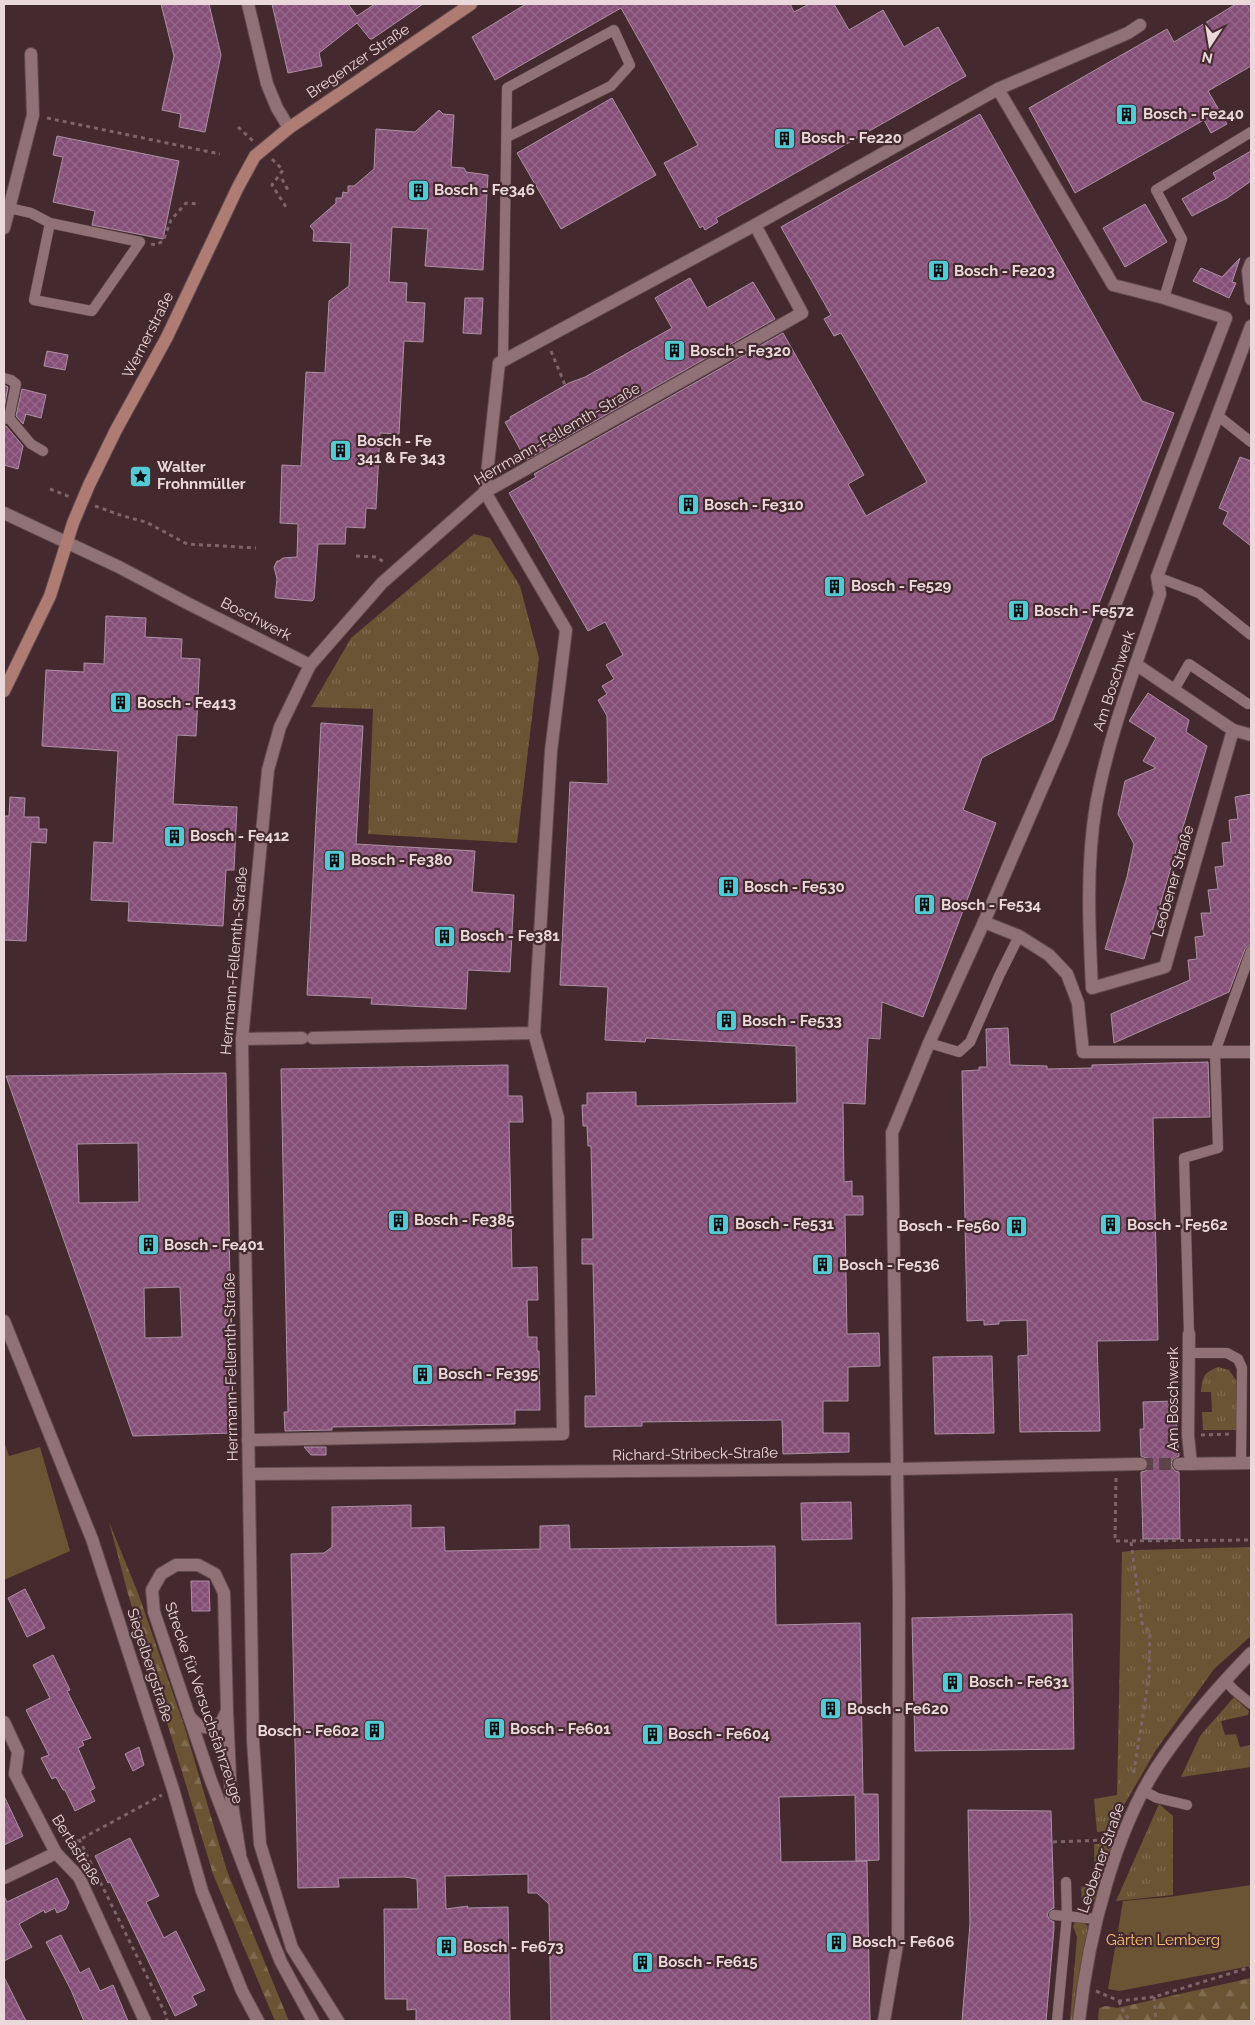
<svg xmlns="http://www.w3.org/2000/svg" width="1255" height="2025" font-family="Raleway,sans-serif">
	<defs>
		<pattern id="grass-tufts" width="24" height="20" patternUnits="userSpaceOnUse" patternTransform="scale(1.25)"><rect width="24" height="20" fill="#6a5434"/><path d="M3 7l-1-3M5 7V3M7 7l1-3M15 17l-1-3M17 17v-4M19 17l1-3" fill="none" stroke="#7f6c51"/></pattern>
		<pattern id="forest-firs" width="22" height="20" patternUnits="userSpaceOnUse" patternTransform="scale(1.25)"><rect width="22" height="20" fill="#6a5434"/><path d="M5 1l3.5 6h-7zM16 11l3.5 6h-7z" fill="#7f6c51"/></pattern>
		<pattern id="building-cross-hatch" width="8" height="8" patternUnits="userSpaceOnUse" patternTransform="scale(1.25)"><rect width="8" height="8" fill="#854f78"/><path d="M0 0l8 8M0 8l8-8" fill="none" stroke="#96688b"/></pattern>
	</defs>
	<rect width="100%" height="100%" fill="#442a2e"/>
	<g fill="url(#grass-tufts)">
		<polygon points="474,534 490,538 520,586 539,658 517,843 368,834 373,709 311,707 351,638"/>
		<path d="M1218 1367 1229 1370 1236 1380V1430H1203L1202 1412H1212L1211 1392H1201C1203 1376 1203 1373 1218 1367Z"/>
		<polygon points="1251,1547 1251,1636 1214,1669 1156,1750 1109,1831 1097,1832 1094,1799 1117,1795 1122,1552 1139,1550"/>
		<polygon points="1234,1697 1249,1711 1248,1715 1221,1721 1225,1735 1236,1734 1240,1747 1251,1745 1251,1767 1181,1777 1200,1736"/>
		<polygon points="1159,1804 1173,1816 1173,1895 1116,1901"/>
		<polygon points="1094,1844 1112,1844 1094,1901 1087,1904 1082,1903 1081,1887 1095,1886"/>
		<polygon points="1081,1920 1088,1926 1075,1995 1074,2021 1070,2021 1077,1937 1073,1926 1075,1922"/>
	</g>
	<g fill="url(#forest-firs)">
		<polygon points="109,1522 138,1593 185,1728 227,1871 289,2021 275,2021 213,1874 128,1594"/>
		<polygon points="1251,1978 1251,2021 1098,2021 1099,2008 1106,2006 1117,2008"/>
	</g>
	<g fill="#6a5434">
		<polygon points="4,1442 9,1456 40,1447 70,1551 4,1580"/>
		<polygon points="1251,1885 1251,1966 1119,1991 1108,1989 1123,1901 1169,1897"/>
	</g>
	<g fill="url(#building-cross-hatch)" stroke="#ac91a4" fill-rule="evenodd">
		<polygon points="161,4 209,4 221,55 205,132 179,127 181,114 162,110 174,56"/>
		<polygon points="272,4 348,4 357,16 375,4 423,4 372,39 370,39 357,23 319,53 322,66 288,73"/>
		<polygon points="526,4 790,4 794,12 809,4 834,4 849,30 883,10 904,47 938,27 966,76 748,200 716,218 718,222 705,230 703,226 700,228 664,163 698,145 621,8 495,80 472,37"/>
		<polygon points="1236,4 1251,4 1251,66 1208,91 1227,124 1211,133 1204,120 1075,193 1029,108 1167,29 1174,42"/>
		<polygon points="612,98 656,175 561,229 517,153"/>
		<polygon points="439,110 443,114 454,115 451,167 464,168 466,172 488,175 483,270 425,266 428,229 392,227 389,282 407,283 406,302 425,303 423,342 404,341 399,434 380,433 376,509 366,508 365,528 346,527 345,544 318,544 314,599 312,601 277,598 275,597 277,579 274,567 277,561 279,561 283,558 297,557 298,524 280,523 282,465 301,466 306,372 325,373 329,301 349,286 351,243 313,241 314,231 310,226 336,203 336,198 342,198 343,192 348,193 348,186 354,186 374,169 376,129 415,132"/>
		<polygon points="980,114 1142,401 1174,413 1053,720 982,758 963,810 996,823 923,1017 882,1002 880,1039 868,1038 865,1104 843,1103 844,1182 852,1181 852,1196 863,1196 863,1215 845,1215 847,1334 879,1333 880,1366 848,1367 848,1401 823,1401 823,1433 849,1433 849,1452 783,1454 782,1420 642,1422 642,1426 585,1427 585,1396 596,1396 593,1264 582,1264 582,1239 593,1239 591,1146 588,1146 587,1126 583,1126 582,1105 587,1105 587,1093 636,1092 636,1106 797,1103 796,1046 646,1038 645,1042 605,1040 608,987 560,985 570,782 608,784 607,716 598,700 607,694 602,686 614,679 606,665 623,655 605,622 588,631 509,493 536,477 534,474 783,333 864,475 848,484 866,516 927,482 841,333 834,336 824,319 831,315 781,227"/>
		<polygon points="57,136 179,161 163,239 92,225 95,211 53,202 63,157 53,155"/>
		<polygon points="1251,151 1251,181 1227,198 1192,216 1182,199 1216,179 1213,173"/>
		<polygon points="1145,204 1167,242 1125,267 1103,228"/>
		<polygon points="1240,258 1232,282 1236,283 1229,298 1193,281 1201,268 1222,277"/>
		<polygon points="690,278 707,308 753,282 775,319 526,460 505,422 511,419 510,417 569,383 585,377 672,328 655,298"/>
		<polygon points="465,298 483,298 481,334 463,333"/>
		<polygon points="47,351 68,355 65,370 44,366"/>
		<polygon points="4,385 8,387 4,409"/>
		<polygon points="22,389 46,395 41,418 26,414 23,424 16,416"/>
		<polygon points="4,426 6,426 23,446 18,469 4,465"/>
		<polygon points="1240,457 1251,461 1251,546 1223,524 1228,512 1219,508"/>
		<polygon points="106,616 146,618 145,637 182,639 181,658 200,659 196,736 177,735 173,804 237,807 234,870 226,870 223,926 128,921 129,902 91,900 94,842 113,843 118,751 42,746 46,670 84,672 84,663 104,664"/>
		<polygon points="1148,693 1189,720 1186,732 1207,746 1144,959 1105,949 1127,877 1134,844 1118,814 1125,781 1156,768 1143,761 1156,738 1129,721"/>
		<polygon points="321,723 363,726 356,844 475,851 472,892 514,895 510,972 468,970 466,1009 371,1004 372,998 307,995"/>
		<polygon points="1251,794 1251,944 1245,949 1229,992 1114,1043 1111,1014 1190,980 1188,960 1197,959 1195,937 1204,936 1201,913 1211,913 1208,890 1218,889 1215,867 1224,866 1222,843 1231,842 1229,820 1238,819 1235,797"/>
		<polygon points="10,797 25,798 24,817 39,817 39,829 47,829 46,843 31,842 26,941 4,940 4,816 9,816"/>
		<polygon points="1008,1028 1010,1065 1047,1066 1047,1069 1092,1068 1092,1065 1208,1062 1210,1117 1153,1118 1158,1340 1097,1341 1100,1431 1020,1432 1018,1356 1028,1355 1027,1320 999,1321 999,1324 984,1325 984,1320 967,1321 962,1071 979,1070 979,1067 987,1067 986,1029"/>
		<polygon points="508,1065 508,1096 522,1096 523,1122 509,1122 512,1268 537,1267 538,1300 527,1300 528,1337 537,1337 537,1351 539,1351 540,1410 515,1410 515,1424 332,1427 332,1430 285,1431 284,1412 288,1412 281,1069"/>
		<path d="M226 1073 233 1433 133 1436 6 1076ZM138 1143 139 1202 79 1203 77 1144ZM180 1287 182 1337 145 1338 144 1288Z"/>
		<polygon points="992,1356 994,1433 935,1434 933,1357"/>
		<polygon points="1175,1401 1179,1456 1172,1460 1171,1465 1175,1471 1179,1472 1180,1539 1143,1539 1141,1472 1146,1471 1149,1464 1148,1459 1141,1456 1140,1429 1144,1429 1143,1402"/>
		<polygon points="304,1447 326,1447 326,1455 311,1455"/>
		<polygon points="851,1502 852,1539 802,1540 801,1503"/>
		<polygon points="411,1505 411,1528 444,1527 445,1551 540,1549 540,1526 569,1525 570,1549 775,1546 776,1625 860,1623 863,1794 878,1794 879,1860 856,1861 855,1795 779,1797 781,1862 867,1861 870,2021 551,2021 549,1904 537,1893 528,1893 528,1874 445,1876 446,1909 468,1906 467,1908 508,1907 510,2021 416,2021 416,2009 407,2010 407,1999 385,1999 384,1909 418,1909 417,1879 405,1877 338,1878 339,1887 298,1888 291,1554 324,1553 332,1547 332,1507"/>
		<polygon points="191,1581 209,1581 210,1611 192,1611"/>
		<polygon points="25,1589 45,1628 27,1637 8,1598"/>
		<polygon points="1072,1614 1074,1749 915,1751 912,1618"/>
		<polygon points="53,1655 70,1690 67,1691 91,1738 82,1741 84,1745 78,1748 95,1788 90,1791 95,1801 75,1811 65,1790 63,1790 56,1777 52,1779 41,1758 49,1755 26,1710 50,1698 33,1665"/>
		<polygon points="139,1747 144,1765 133,1771 125,1754"/>
		<polygon points="4,1796 23,1836 4,1845"/>
		<polygon points="968,1810 1051,1811 1054,1908 1049,1911 1047,1915 1050,1920 1054,1922 1054,1928 1046,2021 962,2021 970,1924"/>
		<polygon points="130,1838 159,1896 146,1902 164,1938 176,1931 205,1990 192,1996 197,2005 175,2016 110,1882 108,1883 95,1856"/>
		<polygon points="57,1878 69,1902 66,1909 57,1913 55,1908 45,1913 44,1910 19,1924 32,1947 4,1961 4,1896 7,1902"/>
		<polygon points="61,1935 80,1973 89,1968 100,1991 113,1985 128,2021 84,2021 71,1990 46,1942"/>
		<polygon points="4,1977 26,2021 4,2021"/>
	</g>
	<g fill="none" stroke-linecap="round" stroke-linejoin="round">
		<polyline stroke="#5d4448" stroke-width="12" stroke-dasharray="12 6" stroke-linecap="butt" points="1141,1464 1179,1464"/>
		<defs>
			<g id="service">
				<polyline points="9,208 31,213 50,223 140,242 92,311 34,300 50,223"/>
				<polyline points="1164,298 1182,239 1156,190 1251,132"/>
				<polyline points="503,361 507,88 614,30 630,65 611,86 507,137"/>
				<polyline points="4,378 11,380 16,384 9,418 4,419"/>
				<polyline points="1217,415 1251,442"/>
				<polyline points="9,418 31,444 43,451"/>
				<polyline points="1157,577 1199,593 1251,635"/>
				<polyline points="1174,690 1189,664 1248,704"/>
				<polyline points="929,1043 959,1052 970,1042 999,976 1019,936"/>
				<polyline points="1189,1334 1184,1158 1218,1148 1215,1052 1251,951"/>
				<polyline points="1190,1353 1227,1353 1238,1359 1242,1368 1241,1463"/>
				<polyline points="1225,1680 1234,1690 1251,1704"/>
				<polyline points="1144,1791 1157,1798 1187,1805"/>
				<polyline points="1054,1915 1097,1919"/>
				<polyline points="1057,2021 1067,1916 1066,1882"/>
			</g>
			<g id="minor">
				<polyline points="248,4 267,84 277,108 289,128"/>
				<polyline points="4,228 33,115 31,54"/>
				<polyline points="1251,263 1248,271 1251,299"/>
				<polyline points="4,513 119,567 187,603 310,665"/>
				<polyline points="1137,665 1233,730 1251,735"/>
				<path d="M1233 730 1165 967 1092 988C1089 927 1086 865 1096 805 1109 733 1137 663 1160 594L1157 577 1251 326"/>
				<polyline points="984,922 1019,936 1049,955 1067,974 1078,1003 1083,1052 1251,1052"/>
				<polyline points="313,1038 534,1033 551,751 566,630 485,492 499,363 755,225 998,89 1128,33 1140,25"/>
				<polyline points="242,1039 302,1038"/>
				<polyline points="4,1321 92,1539 173,1789 202,1891 242,1991 258,2021"/>
				<polyline points="1189,1334 1188,1435 1191,1464"/>
				<polyline points="248,1440 563,1434 558,1118 534,1033"/>
				<polyline points="1179,1464 1251,1463"/>
				<polyline points="249,1474 897,1469 1141,1464"/>
				<path d="M189 1716C200 1729 205 1730 221 1723L227 1711"/>
				<polyline points="4,1722 18,1752 15,1774 56,1853 79,1877 145,2021"/>
				<polyline points="240,1854 231,1798 227,1711 224,1593 215,1574 198,1565 176,1565 161,1574 152,1590 154,1612 210,1778 270,1935 281,1962 313,2021"/>
				<polyline points="4,1878 56,1853"/>
				<polyline points="338,2021 292,1948 260,1844 253,1741 242,1039 268,770 280,727 310,665 382,583 485,492 802,313 755,225"/>
				<polyline points="884,2021 898,1939 899,1597 892,1133 929,1043 984,922 1063,740 1226,318 1164,298 1113,285 998,89"/>
				<path d="M1079 2021C1088 1937 1115 1825 1165 1755 1190 1719 1220 1685 1251 1653"/>
			</g>
			<polyline id="secondary" points="4,691 50,596 73,523 89,485 116,430 167,337 238,187 255,156 289,128 471,4"/>
		</defs>
		<use href="#service" stroke="#60494d" stroke-width="11"/>
		<use href="#minor" stroke="#60494d" stroke-width="14"/>
		<use href="#secondary" stroke="#60494d" stroke-width="14"/>
		<g stroke="#7c6468" stroke-width="3" stroke-dasharray="4 4" stroke-linecap="butt">
			<polyline points="47,118 220,154"/>
			<polyline points="238,127 253,141"/>
			<polyline points="272,159 283,170 272,185 286,207"/>
			<polyline points="282,179 289,192"/>
			<polyline points="151,244 156,245 163,241 171,220 186,203 198,204"/>
			<polyline points="551,351 565,385"/>
			<polyline points="50,489 70,497"/>
			<polyline points="95,506 123,516 146,522 187,544 256,548"/>
			<polyline points="356,556 376,557 384,562"/>
			<polyline points="1201,1435 1230,1434"/>
			<polyline points="1116,1478 1115,1541 1251,1540"/>
			<polyline points="1131,1542 1142,1623 1150,1632 1149,1677 1133,1777"/>
			<polyline points="79,1839 166,2015 167,2021"/>
			<polyline points="1053,1842 1106,1840"/>
			<polyline points="68,1846 162,1795"/>
			<polyline points="1096,1991 1119,2001 1154,1997 1251,1967"/>
			<polyline points="1154,1997 1156,2021"/>
			<polyline points="1119,2001 1123,2011 1130,2021"/>
		</g>
		<use href="#service" stroke="#907175" stroke-width="10"/>
		<use href="#minor" stroke="#907175" stroke-width="12"/>
		<use href="#secondary" stroke="#af7c73" stroke-width="12"/>
	</g>
	<defs>
		<symbol id="building-square" viewBox="-11 -11 22 22"><rect x="-9" y="-9" width="18" height="18" rx="4" fill="#52cbd7" stroke="#442a2e"/><path d="M-4-6H4V6H1V3H-1V6H-4ZM-2.5-4.3h1.7v1.8h-1.7ZM.8-4.3h1.7v1.8H.8ZM-2.5-1h1.7V.8h-1.7ZM.8-1h1.7V.8H.8Z" fill="#111"/></symbol>
		<symbol id="sight-square" viewBox="-11 -11 22 22"><rect x="-9" y="-9" width="18" height="18" rx="4" fill="#52cbd7" stroke="#442a2e"/><path d="M0-6L1.8-2.2L6-1.7L2.9 1.2L3.7 5.4L0 3.3L-3.7 5.4L-2.9 1.2L-6-1.7L-1.8-2.2Z" fill="#111"/></symbol>
	</defs>
	<g fill-rule="evenodd">
		<use href="#building-square" x="1114" y="102" width="25" height="25"/>
		<use href="#building-square" x="772" y="126" width="25" height="25"/>
		<use href="#building-square" x="406" y="178" width="25" height="25"/>
		<use href="#building-square" x="926" y="258" width="25" height="25"/>
		<use href="#building-square" x="662" y="338" width="25" height="25"/>
		<use href="#building-square" x="328" y="438" width="25" height="25"/>
		<use href="#sight-square" x="128" y="464" width="25" height="25"/>
		<use href="#building-square" x="676" y="492" width="25" height="25"/>
		<use href="#building-square" x="822" y="574" width="25" height="25"/>
		<use href="#building-square" x="1006" y="598" width="25" height="25"/>
		<use href="#building-square" x="108" y="690" width="25" height="25"/>
		<use href="#building-square" x="162" y="824" width="25" height="25"/>
		<use href="#building-square" x="322" y="848" width="25" height="25"/>
		<use href="#building-square" x="716" y="874" width="25" height="25"/>
		<use href="#building-square" x="912" y="892" width="25" height="25"/>
		<use href="#building-square" x="432" y="924" width="25" height="25"/>
		<use href="#building-square" x="714" y="1008" width="25" height="25"/>
		<use href="#building-square" x="386" y="1208" width="25" height="25"/>
		<use href="#building-square" x="706" y="1212" width="25" height="25"/>
		<use href="#building-square" x="1098" y="1212" width="25" height="25"/>
		<use href="#building-square" x="1004" y="1214" width="25" height="25"/>
		<use href="#building-square" x="136" y="1232" width="25" height="25"/>
		<use href="#building-square" x="810" y="1252" width="25" height="25"/>
		<use href="#building-square" x="410" y="1362" width="25" height="25"/>
		<use href="#building-square" x="940" y="1670" width="25" height="25"/>
		<use href="#building-square" x="818" y="1696" width="25" height="25"/>
		<use href="#building-square" x="482" y="1716" width="25" height="25"/>
		<use href="#building-square" x="362" y="1718" width="25" height="25"/>
		<use href="#building-square" x="640" y="1722" width="25" height="25"/>
		<use href="#building-square" x="824" y="1930" width="25" height="25"/>
		<use href="#building-square" x="434" y="1934" width="25" height="25"/>
		<use href="#building-square" x="630" y="1950" width="25" height="25"/>
	</g>
	<g text-anchor="middle" stroke-width="4.5" stroke-linejoin="round" paint-order="stroke">
		<g font-size="15" fill="#ead8da" stroke="#442a2e">
			<text transform="translate(358 61) rotate(-34)" y="5">Bregenzer Straße</text>
			<text transform="translate(148 335) rotate(-63)" y="5">Wernerstraße</text>
			<text transform="translate(557 434) rotate(-30)" y="5">Herrmann-Fellemth-Straße</text>
			<text transform="translate(256 619) rotate(27)" y="5">Boschwerk</text>
			<text transform="translate(1114 681) rotate(-72)" y="5">Am Boschwerk</text>
			<text transform="translate(1173 881) rotate(-74)" y="5">Leobener Straße</text>
			<text transform="translate(234 961) rotate(-85)" y="5">Herrmann-Fellemth-Straße</text>
			<text transform="translate(231 1367) rotate(-91)" y="5">Herrmann-Fellemth-Straße</text>
			<text transform="translate(1173 1399) rotate(-90)" y="5">Am Boschwerk</text>
			<text transform="translate(695 1454) rotate(-1)" y="5">Richard-Stribeck-Straße</text>
			<text transform="translate(150 1665) rotate(72)" y="5">Siegelbergstraße</text>
			<text transform="translate(204 1703) rotate(71)" y="5">Strecke für Versuchsfahrzeuge</text>
			<text transform="translate(77 1850) rotate(58)" y="5">Bertastraße</text>
			<text transform="translate(1101 1858) rotate(-71)" y="5">Leobener Straße</text>
		</g>
		<g font-size="15" font-weight="bold" fill="#ead8da" stroke="#442a2e" text-anchor="start">
			<text x="1143" y="119">Bosch - Fe240</text>
			<text x="801" y="143">Bosch - Fe220</text>
			<text x="434" y="195">Bosch - Fe346</text>
			<text x="954" y="276">Bosch - Fe203</text>
			<text x="690" y="356">Bosch - Fe320</text>
			<text x="357" y="446">Bosch - Fe<tspan x="357" dy="17">341 &amp; Fe 343</tspan></text>
			<text x="157" y="472">Walter<tspan x="157" dy="17">Frohnmüller</tspan></text>
			<text x="704" y="510">Bosch - Fe310</text>
			<text x="851" y="591">Bosch - Fe529</text>
			<text x="1034" y="616">Bosch - Fe572</text>
			<text x="137" y="708">Bosch - Fe413</text>
			<text x="190" y="841">Bosch - Fe412</text>
			<text x="351" y="865">Bosch - Fe380</text>
			<text x="744" y="892">Bosch - Fe530</text>
			<text x="941" y="910">Bosch - Fe534</text>
			<text x="460" y="941">Bosch - Fe381</text>
			<text x="742" y="1026">Bosch - Fe533</text>
			<text x="414" y="1225">Bosch - Fe385</text>
			<text x="735" y="1229">Bosch - Fe531</text>
			<text x="1127" y="1230">Bosch - Fe562</text>
			<text x="1000" y="1231" text-anchor="end">Bosch - Fe560</text>
			<text x="164" y="1250">Bosch - Fe401</text>
			<text x="839" y="1270">Bosch - Fe536</text>
			<text x="438" y="1379">Bosch - Fe395</text>
			<text x="969" y="1687">Bosch - Fe631</text>
			<text x="847" y="1714">Bosch - Fe620</text>
			<text x="510" y="1734">Bosch - Fe601</text>
			<text x="359" y="1736" text-anchor="end">Bosch - Fe602</text>
			<text x="668" y="1739">Bosch - Fe604</text>
			<text x="852" y="1947">Bosch - Fe606</text>
			<text x="463" y="1952">Bosch - Fe673</text>
			<text x="658" y="1967">Bosch - Fe615</text>
		</g>
		<g font-size="15" fill="#fdc36f" stroke="#442a2e">
			<text x="1163" y="1945">Gärten Lemberg</text>
		</g>
	</g>
	<rect width="1255" height="2025" fill="none" stroke="#ead8da" stroke-width="10"/>
	<g transform="translate(1210 45) rotate(192)" stroke="#442a2e" stroke-width="4" paint-order="stroke">
	<path d="M0-4L9 19L0 12L-9 19Z" fill="#ead8da"/>
	<text y="-8" font-size="14" font-weight="bold" text-anchor="middle" fill="#ead8da">N</text>
	</g>
</svg>
